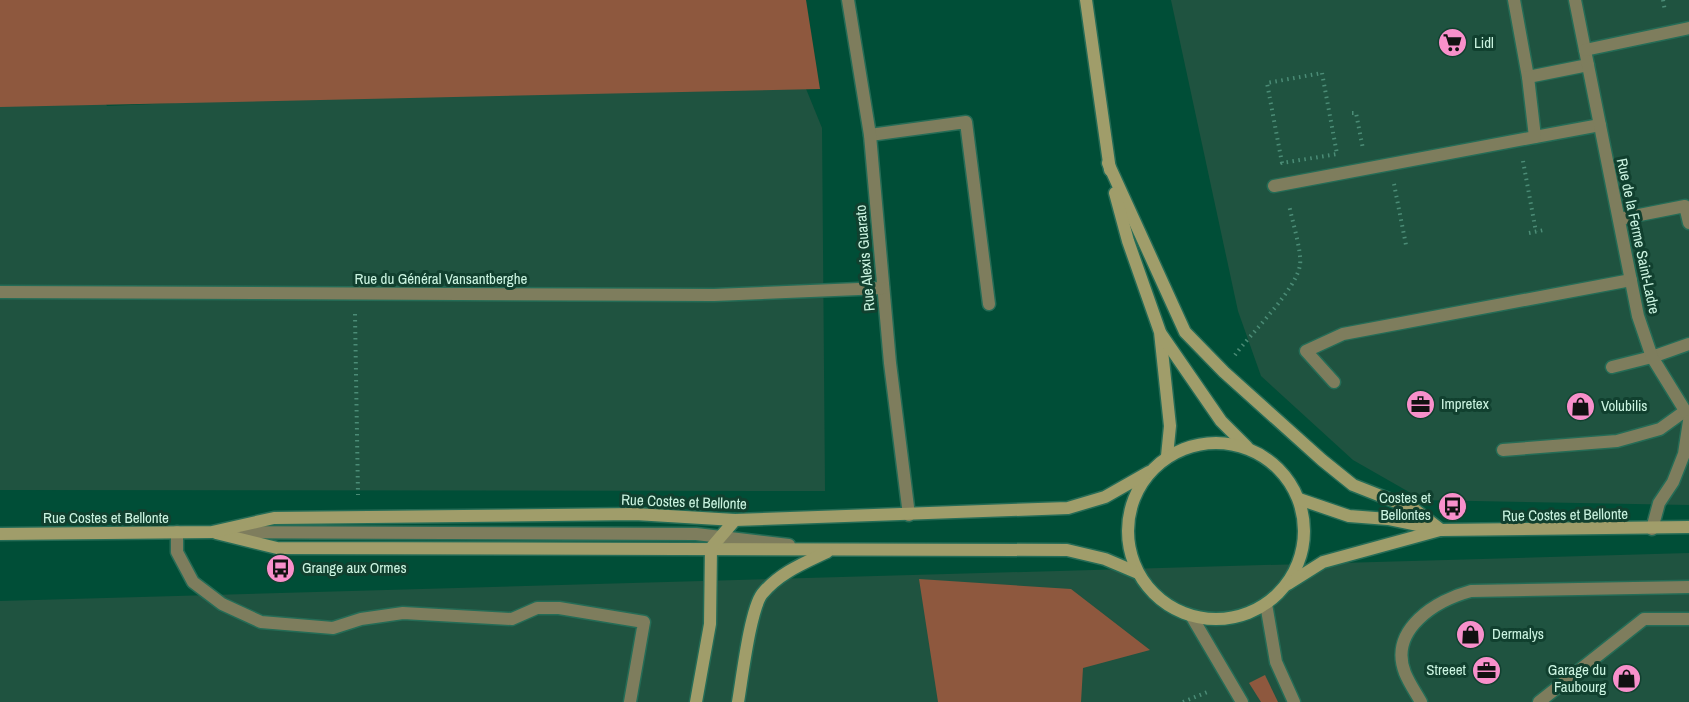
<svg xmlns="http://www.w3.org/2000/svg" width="1689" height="702" font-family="'Archivo Narrow',sans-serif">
	<rect width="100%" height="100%" fill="#004e37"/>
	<g fill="#1f5340">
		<polygon points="0,0 47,0 107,106 359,95 782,30 822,128 825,491 0,490"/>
		<polygon points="1171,0 1689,0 1689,505 1423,500 1353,460 1261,376 1238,311"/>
		<polygon points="1689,553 1689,702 0,702 0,601"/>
	</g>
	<g fill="#8e583e">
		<polygon points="0,0 806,0 820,89 0,107"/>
		<polygon points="919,579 1071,589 1150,650 1083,668 1081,702 938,702"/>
		<polygon points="1265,675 1278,702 1261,702 1249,683"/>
	</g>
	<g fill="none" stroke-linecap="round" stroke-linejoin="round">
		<defs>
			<g id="lane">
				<polyline points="1514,0 1528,77"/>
				<polyline points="870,135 966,122 989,304"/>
				<polyline points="1535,137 1600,125"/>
				<polyline points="1274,186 1535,137 1528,77 1588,65"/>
				<polyline points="1619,219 1685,206 1689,223"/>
				<polyline points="1612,367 1652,357 1689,344"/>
				<polyline points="1334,382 1306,351 1343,334 1631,280"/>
				<polyline points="1503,450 1617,441 1660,429 1685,411"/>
				<polyline points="177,532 177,552 193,582 222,604 261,622 333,628 361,619 403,613 512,619 537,608 559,608 644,622 630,702"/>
				<polyline points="222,532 696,534 789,545"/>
				<polyline points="1266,604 1276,662 1294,702"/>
				<polyline points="1192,617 1242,702"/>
				<path d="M1421 702C1416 693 1409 683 1405 673 1388 629 1437 600 1471 591L1689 587"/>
				<polyline points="1539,702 1644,619 1689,619"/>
			</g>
			<g id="street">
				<polyline points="848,0 870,135 890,363 909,515"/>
				<polyline points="1575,0 1638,316 1652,357 1689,417"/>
				<polyline points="1585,50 1689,28"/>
				<polyline points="0,292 714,295 883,288"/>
				<polyline points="1652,529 1659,503 1673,482 1684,454 1689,421"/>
			</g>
			<g id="secondary">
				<polyline points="1086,0 1110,170"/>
				<polyline points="1108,163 1185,332 1224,372 1322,460 1353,485 1414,509 1441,530"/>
				<polyline points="1115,193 1128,241 1160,332 1170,426 1167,456"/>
				<polyline points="1161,334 1221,421 1247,447"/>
				<circle cx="1216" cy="531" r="88"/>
				<polyline points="1299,499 1349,516 1388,519 1441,530 1689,527"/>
				<polyline points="216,533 277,548 1067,550 1105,559 1138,573"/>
				<polyline points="0,534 212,532 274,518 635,514 735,520 1068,508 1105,497 1149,472"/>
				<polyline points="1288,584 1323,562 1440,530"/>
				<polyline points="696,702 710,624 711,548 735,520"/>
				<path d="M738 702C742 679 750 610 762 594 779 573 804 563 827 552"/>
			</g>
		</defs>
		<use href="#lane" stroke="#256c56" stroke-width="15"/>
		<use href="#street" stroke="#256c56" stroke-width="15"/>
		<use href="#secondary" stroke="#256c56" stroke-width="15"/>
		<g stroke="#4b8c76" stroke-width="4" stroke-dasharray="1.5 4.5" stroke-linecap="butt">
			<polyline points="1663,0 1665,11"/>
			<polygon points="1322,73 1337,154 1282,163 1267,83"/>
			<polyline points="1352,113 1356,113 1363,149"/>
			<polyline points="1523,161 1536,232"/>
			<polyline points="1394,184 1406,245"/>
			<polyline points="1529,233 1544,230"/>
			<polyline points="355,314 358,495"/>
			<path d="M1235 355C1252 332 1296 290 1300 265 1302 252 1292 220 1289 205"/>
			<polyline points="1183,702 1210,691"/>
		</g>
		<use href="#lane" stroke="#7e7d5d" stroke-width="12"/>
		<use href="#street" stroke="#7e7d5d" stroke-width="12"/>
		<use href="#secondary" stroke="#a09d6a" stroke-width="12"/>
	</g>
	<defs>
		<symbol id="supermarket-disc" viewBox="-11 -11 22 22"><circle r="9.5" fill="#f890cb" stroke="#11402f"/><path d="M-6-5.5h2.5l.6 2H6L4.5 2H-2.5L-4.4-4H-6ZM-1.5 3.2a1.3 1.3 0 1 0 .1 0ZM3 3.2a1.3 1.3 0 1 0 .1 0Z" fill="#111"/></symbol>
		<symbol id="office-disc" viewBox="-11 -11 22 22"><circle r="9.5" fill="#f890cb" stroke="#11402f"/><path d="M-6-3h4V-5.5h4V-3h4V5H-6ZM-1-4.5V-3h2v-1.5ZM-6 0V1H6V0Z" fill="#111"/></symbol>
		<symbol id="shop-disc" viewBox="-11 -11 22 22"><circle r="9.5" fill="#f890cb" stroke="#11402f"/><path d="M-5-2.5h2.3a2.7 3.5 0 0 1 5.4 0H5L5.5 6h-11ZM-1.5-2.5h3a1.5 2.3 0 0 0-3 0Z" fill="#111"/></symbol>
		<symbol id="bus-disc" viewBox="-11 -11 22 22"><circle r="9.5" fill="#f890cb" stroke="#11402f"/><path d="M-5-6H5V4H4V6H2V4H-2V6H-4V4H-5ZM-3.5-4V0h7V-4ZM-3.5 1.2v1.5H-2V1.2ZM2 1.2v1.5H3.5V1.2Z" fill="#111"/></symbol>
	</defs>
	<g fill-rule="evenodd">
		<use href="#supermarket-disc" x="1436" y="26" width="33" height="33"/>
		<use href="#office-disc" x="1404" y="388" width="33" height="33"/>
		<use href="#shop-disc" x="1564" y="390" width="33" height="33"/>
		<use href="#bus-disc" x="1436" y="490" width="33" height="33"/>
		<use href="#bus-disc" x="264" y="552" width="33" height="33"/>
		<use href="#shop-disc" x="1454" y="618" width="33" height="33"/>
		<use href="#office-disc" x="1470" y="654" width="33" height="33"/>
		<use href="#shop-disc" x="1610" y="662" width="33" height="33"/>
	</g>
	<g text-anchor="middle" stroke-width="6" stroke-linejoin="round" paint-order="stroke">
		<g font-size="15" fill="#cbf4e1" stroke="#11402f" text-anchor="start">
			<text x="1474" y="48">Lidl</text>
			<text x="1441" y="409">Impretex</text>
			<text x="1601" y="411">Volubilis</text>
			<text x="1431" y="503" text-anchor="end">Costes et<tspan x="1431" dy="17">Bellontes</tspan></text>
			<text x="302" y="573">Grange aux Ormes</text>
			<text x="1492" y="639">Dermalys</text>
			<text x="1466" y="675" text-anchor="end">Streeet</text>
			<text x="1606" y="675" text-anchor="end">Garage du<tspan x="1606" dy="17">Faubourg</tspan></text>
		</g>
		<g font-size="15" fill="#cbf4e1" stroke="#11402f">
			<text transform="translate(1638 236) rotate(78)" y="5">Rue de la Ferme Saint-Ladre</text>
			<text transform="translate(865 258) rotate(-95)" y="5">Rue Alexis Guarato</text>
			<text x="441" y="284">Rue du Général Vansantberghe</text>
			<text transform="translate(684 502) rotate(2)" y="5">Rue Costes et Bellonte</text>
			<text transform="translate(1565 515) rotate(-1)" y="5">Rue Costes et Bellonte</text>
			<text x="106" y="523">Rue Costes et Bellonte</text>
		</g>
	</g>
</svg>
